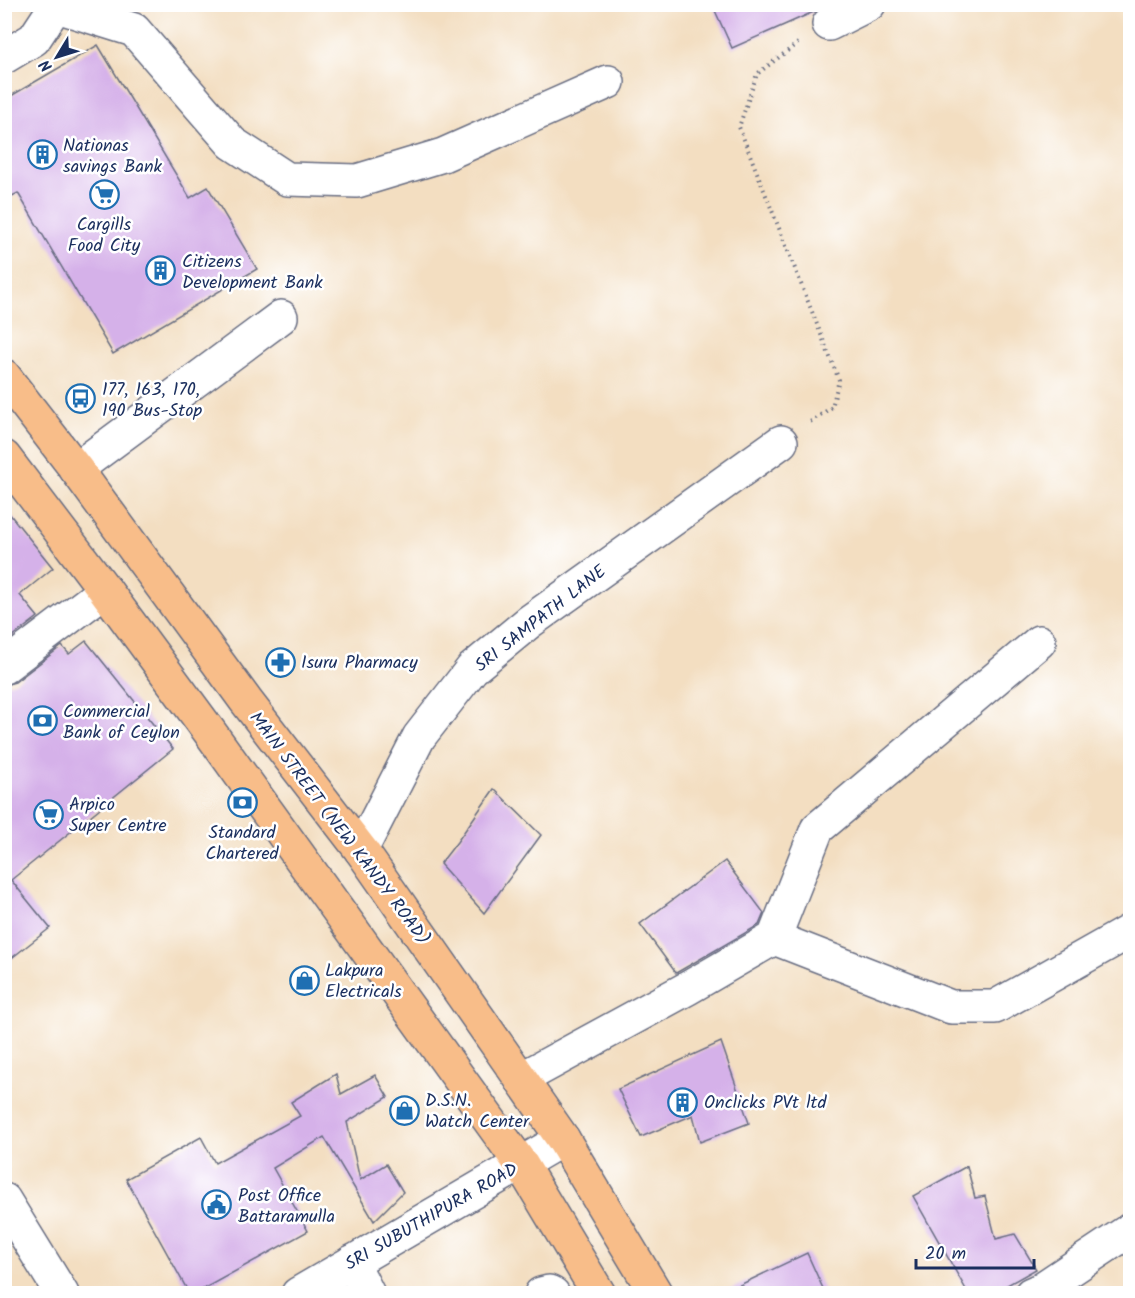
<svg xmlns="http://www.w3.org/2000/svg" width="1135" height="1298" font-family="Kalam,sans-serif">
	<rect width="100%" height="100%" fill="#fff"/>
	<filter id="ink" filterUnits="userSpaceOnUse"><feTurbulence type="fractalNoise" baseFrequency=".0167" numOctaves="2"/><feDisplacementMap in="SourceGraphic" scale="12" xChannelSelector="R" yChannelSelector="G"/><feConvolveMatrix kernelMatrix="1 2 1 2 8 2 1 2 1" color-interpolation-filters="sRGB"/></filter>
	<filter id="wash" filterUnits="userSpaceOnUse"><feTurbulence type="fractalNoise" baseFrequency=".008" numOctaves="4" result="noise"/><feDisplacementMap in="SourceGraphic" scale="24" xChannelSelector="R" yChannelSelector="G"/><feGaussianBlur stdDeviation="1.35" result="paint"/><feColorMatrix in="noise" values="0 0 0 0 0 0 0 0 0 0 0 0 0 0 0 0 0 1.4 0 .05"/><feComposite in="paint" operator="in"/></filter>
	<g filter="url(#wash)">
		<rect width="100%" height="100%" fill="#f3dec1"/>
		<g id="blocks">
			<g fill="#d5b1e9">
				<polygon points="712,4 826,4 818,10 732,48"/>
				<polygon points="98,45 190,198 208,187 257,269 113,354 18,193 4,200 4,100"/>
				<polygon points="4,507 53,568 20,595 38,617 4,643"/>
				<polygon points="86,641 173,749 11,880 50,928 4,964 4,685 15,682 62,646 69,654"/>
				<polygon points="494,789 541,835 484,913 440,864 457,842"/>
				<polygon points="725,861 764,913 759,925 676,973 640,924"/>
				<polygon points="721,1042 749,1123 700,1142 693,1115 641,1137 618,1089"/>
				<polygon points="336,1074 341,1094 375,1075 388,1097 347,1122 360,1180 386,1164 403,1192 374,1221 324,1137 273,1168 308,1231 196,1293 189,1293 126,1179 201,1137 215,1163 300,1116 291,1102"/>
				<polygon points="967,1166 975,1198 985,1196 996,1239 1015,1234 1036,1269 993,1293 968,1293 913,1196"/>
				<polygon points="807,1253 825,1293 723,1293"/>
			</g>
		</g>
	</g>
	<g filter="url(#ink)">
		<use href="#blocks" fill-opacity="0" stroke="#676c81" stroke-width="1.5"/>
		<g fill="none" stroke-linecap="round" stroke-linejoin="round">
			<defs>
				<g id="minor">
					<polyline points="57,6 134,30 232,143 287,179 357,181 443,155 608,82"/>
					<polyline points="829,24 869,4"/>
					<polyline points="4,57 34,39 57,4"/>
					<polyline points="76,469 281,317"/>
					<polyline points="4,667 105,590"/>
					<polyline points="361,850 419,737 472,669 529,622 781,442"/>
					<polyline points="774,938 951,1007 995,1007 1130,931"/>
					<polyline points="521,1079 688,988 774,938 817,829 1039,642"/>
					<polyline points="4,1200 62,1294"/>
					<polyline points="352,1262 368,1294"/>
					<polyline points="298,1294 563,1139"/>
					<polyline points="541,1294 549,1292 553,1294"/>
					<polyline points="1031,1294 1040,1290 1130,1230"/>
				</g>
				<g id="major">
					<polyline points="4,376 76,469 246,701 361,850 563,1139 656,1294"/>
					<polyline points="4,457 105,590 209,731 521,1164 599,1294"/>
				</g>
			</defs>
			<use href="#minor" stroke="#676c81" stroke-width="36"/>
			<use href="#major" stroke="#676c81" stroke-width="36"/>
			<polyline stroke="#676c81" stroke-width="4" stroke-dasharray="1.5 4.5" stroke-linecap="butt" points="798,43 757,74 739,127 839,380 832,407 810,422"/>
			<use href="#minor" stroke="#fff" stroke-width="33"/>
			<use href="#major" stroke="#f8bd89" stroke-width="33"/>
		</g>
	</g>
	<defs>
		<symbol id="building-ring" viewBox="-11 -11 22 22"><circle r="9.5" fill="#fff" stroke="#1f6fb2" stroke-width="1.5"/><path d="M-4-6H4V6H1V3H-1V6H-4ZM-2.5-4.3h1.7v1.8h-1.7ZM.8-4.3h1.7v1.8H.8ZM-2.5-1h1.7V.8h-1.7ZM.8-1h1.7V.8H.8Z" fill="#1f6fb2"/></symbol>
		<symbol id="supermarket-ring" viewBox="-11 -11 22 22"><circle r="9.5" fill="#fff" stroke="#1f6fb2" stroke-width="1.5"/><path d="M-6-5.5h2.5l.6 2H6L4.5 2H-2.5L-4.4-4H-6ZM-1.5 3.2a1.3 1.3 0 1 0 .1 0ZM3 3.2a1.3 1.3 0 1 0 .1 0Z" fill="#1f6fb2"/></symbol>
		<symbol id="bus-ring" viewBox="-11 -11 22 22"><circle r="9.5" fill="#fff" stroke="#1f6fb2" stroke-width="1.5"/><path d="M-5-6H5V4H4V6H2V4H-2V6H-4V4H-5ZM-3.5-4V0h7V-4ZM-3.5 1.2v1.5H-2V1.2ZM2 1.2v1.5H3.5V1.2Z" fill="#1f6fb2"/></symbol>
		<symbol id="pharmacy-ring" viewBox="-11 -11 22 22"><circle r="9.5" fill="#fff" stroke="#1f6fb2" stroke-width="1.5"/><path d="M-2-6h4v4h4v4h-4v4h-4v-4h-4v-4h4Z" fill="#1f6fb2"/></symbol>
		<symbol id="bank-ring" viewBox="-11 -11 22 22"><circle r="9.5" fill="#fff" stroke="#1f6fb2" stroke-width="1.5"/><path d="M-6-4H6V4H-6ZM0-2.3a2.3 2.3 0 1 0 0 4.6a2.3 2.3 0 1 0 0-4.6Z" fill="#1f6fb2"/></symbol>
		<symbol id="shop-ring" viewBox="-11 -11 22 22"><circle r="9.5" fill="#fff" stroke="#1f6fb2" stroke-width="1.5"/><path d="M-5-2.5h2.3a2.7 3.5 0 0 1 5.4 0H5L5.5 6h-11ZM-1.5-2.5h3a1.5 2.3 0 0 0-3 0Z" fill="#1f6fb2"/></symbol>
		<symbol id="civic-ring" viewBox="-11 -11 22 22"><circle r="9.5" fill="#fff" stroke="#1f6fb2" stroke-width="1.5"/><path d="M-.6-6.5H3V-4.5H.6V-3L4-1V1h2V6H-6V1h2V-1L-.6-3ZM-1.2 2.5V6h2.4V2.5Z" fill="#1f6fb2"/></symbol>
	</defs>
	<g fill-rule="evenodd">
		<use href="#building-ring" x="26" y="138" width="33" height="33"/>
		<use href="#supermarket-ring" x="88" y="178" width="33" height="33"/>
		<use href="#building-ring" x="144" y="254" width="33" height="33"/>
		<use href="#bus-ring" x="64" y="382" width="33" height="33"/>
		<use href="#pharmacy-ring" x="264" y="646" width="33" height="33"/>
		<use href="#bank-ring" x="26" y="704" width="33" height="33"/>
		<use href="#bank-ring" x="226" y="786" width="33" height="33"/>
		<use href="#supermarket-ring" x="32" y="798" width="33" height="33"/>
		<use href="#shop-ring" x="288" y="964" width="33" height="33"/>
		<use href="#building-ring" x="666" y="1086" width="33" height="33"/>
		<use href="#shop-ring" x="388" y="1094" width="33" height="33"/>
		<use href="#civic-ring" x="200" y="1188" width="33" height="33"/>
	</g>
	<g text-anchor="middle" stroke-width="5" stroke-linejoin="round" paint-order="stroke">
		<g font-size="18" fill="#1b2f5e" stroke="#fff" text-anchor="start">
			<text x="63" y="151">Nationas<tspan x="63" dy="21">savings Bank</tspan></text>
			<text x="104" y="230" text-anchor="middle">Cargills<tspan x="104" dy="21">Food City</tspan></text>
			<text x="182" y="267">Citizens<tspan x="182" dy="21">Development Bank</tspan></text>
			<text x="102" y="395">177, 163, 170,<tspan x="102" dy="21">190 Bus-Stop</tspan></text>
			<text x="301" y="668">Isuru Pharmacy</text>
			<text x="63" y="717">Commercial<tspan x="63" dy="21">Bank of Ceylon</tspan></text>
			<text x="69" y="810">Arpico<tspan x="69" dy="21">Super Centre</tspan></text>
			<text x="242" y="838" text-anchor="middle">Standard<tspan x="242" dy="21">Chartered</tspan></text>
			<text x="325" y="976">Lakpura<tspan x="325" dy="21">Electricals</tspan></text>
			<text x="425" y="1106">D.S.N.<tspan x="425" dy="21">Watch Center</tspan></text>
			<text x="704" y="1108">Onclicks PVt ltd</text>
			<text x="238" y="1201">Post Office<tspan x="238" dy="21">Battaramulla</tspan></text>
		</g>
		<g font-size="18" fill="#1b2f5e" stroke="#fff">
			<text transform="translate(540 618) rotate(-38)" y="6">SRI SAMPATH LANE</text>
			<text transform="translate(340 828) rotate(53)" y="6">MAIN STREET (NEW KANDY ROAD)</text>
			<text transform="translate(431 1216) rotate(-30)" y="6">SRI SUBUTHIPURA ROAD</text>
		</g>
	</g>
	<rect width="1135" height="1298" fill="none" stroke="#fff" stroke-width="24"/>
	<g transform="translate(57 57) rotate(232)" stroke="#ffffff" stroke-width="4.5" paint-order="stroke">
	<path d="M0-4.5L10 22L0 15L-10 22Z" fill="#1b2f5e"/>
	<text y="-9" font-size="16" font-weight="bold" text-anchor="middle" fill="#1b2f5e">N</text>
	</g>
	<path d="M916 1259v9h118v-9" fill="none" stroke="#1b2f5e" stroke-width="3"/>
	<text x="925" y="1259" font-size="18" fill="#1b2f5e" stroke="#ffffff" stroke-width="4.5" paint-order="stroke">20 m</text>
</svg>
